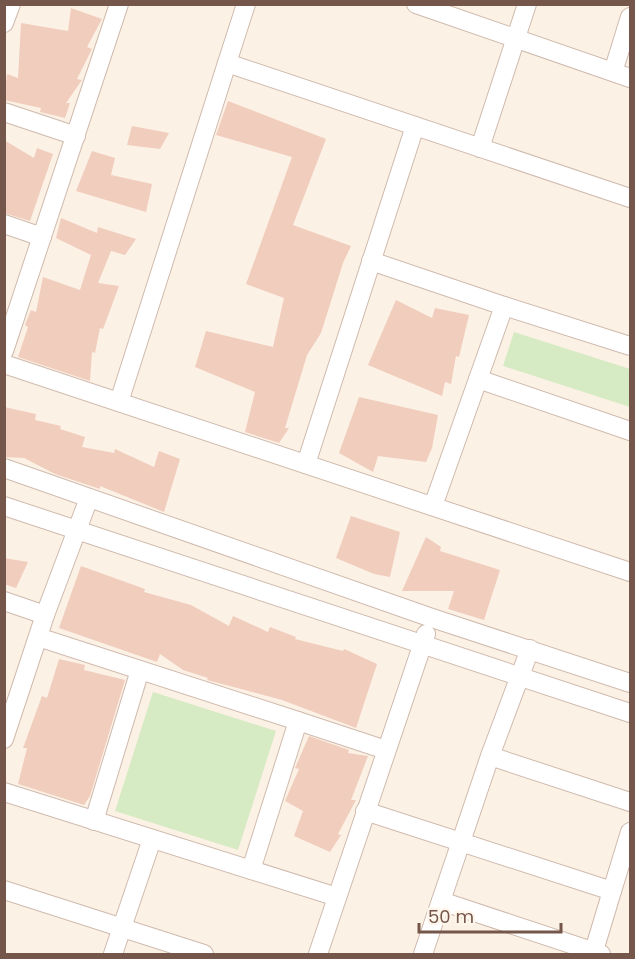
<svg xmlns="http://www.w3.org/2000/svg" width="635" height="959" font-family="Poppins,sans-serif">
	<rect width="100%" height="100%" fill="#fcf1e5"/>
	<g fill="#d6eac3">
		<polygon points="514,332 630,369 630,407 503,366"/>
		<polygon points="153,692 276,731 238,850 115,811"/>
	</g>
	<g fill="#f1cdbd">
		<polygon points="71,8 102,19 87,47 92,49 77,79 82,80 66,103 70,103 65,118 40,112 41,108 4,100 7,74 18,78 21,23 68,31"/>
		<polygon points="228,101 326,139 293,225 351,246 343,263 321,333 307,355 285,428 289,428 279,443 245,432 255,392 195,367 206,331 273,347 284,298 246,284 292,157 216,135"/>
		<polygon points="132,126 169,133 160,149 127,145"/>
		<polygon points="4,140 34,158 37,148 53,154 30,221 4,213"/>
		<polygon points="92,151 115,158 111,175 152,184 146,212 76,191"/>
		<polygon points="61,218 97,233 98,227 136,239 125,255 111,251 98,283 119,286 103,329 100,328 95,353 92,352 90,381 18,357 28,327 25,325 26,322 31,310 36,312 43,277 80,290 91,255 56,238"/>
		<polygon points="396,300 432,318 435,308 469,315 459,357 456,356 451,384 445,382 442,396 368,365"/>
		<polygon points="359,397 438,415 432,448 426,462 378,456 373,472 339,453"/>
		<polygon points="4,407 36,414 35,420 61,426 60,429 85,437 82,447 114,453 115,449 154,467 159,451 180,459 164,512 100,486 100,489 55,474 24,458 4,457"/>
		<polygon points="351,516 400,532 390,577 374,574 336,558"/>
		<polygon points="426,537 441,547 440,551 500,570 484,620 448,609 454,591 402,591"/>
		<polygon points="4,558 28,562 16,588 4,584"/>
		<polygon points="81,566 145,589 144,592 191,605 229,626 233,616 268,632 270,627 296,637 295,639 343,651 344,649 377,664 356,728 282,700 207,680 208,678 183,670 160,654 157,662 59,628"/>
		<polygon points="59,659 85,665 84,670 125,680 90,796 84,805 18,784 27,748 23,748 42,696 47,698"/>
		<polygon points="309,736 349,750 348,753 368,756 351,800 356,800 338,834 341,835 330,852 294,836 303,811 285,801 299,769 295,768"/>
	</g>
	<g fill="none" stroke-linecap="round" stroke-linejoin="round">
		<defs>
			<g id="minor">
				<polyline points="416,4 630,78"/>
				<polyline points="4,23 11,4"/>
				<polyline points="227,63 246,4"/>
				<polyline points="613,72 630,17"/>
				<polyline points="4,112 76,136"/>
				<polyline points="480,148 527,4"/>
				<polyline points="4,224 42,237"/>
				<polyline points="371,261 504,306 433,506"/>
				<polyline points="504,306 630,346"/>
				<polyline points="4,351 119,4"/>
				<polyline points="4,364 630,572"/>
				<polyline points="478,379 630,431"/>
				<polyline points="119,402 227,63 630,198"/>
				<polyline points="306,464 415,126"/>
				<polyline points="4,468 432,618 630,683"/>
				<polyline points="4,506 630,713"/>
				<polyline points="4,601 45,615"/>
				<polyline points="38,637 298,721 251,870"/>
				<polyline points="298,721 386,750"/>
				<polyline points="4,739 45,615 89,498"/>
				<polyline points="490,756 630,802"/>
				<polyline points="4,792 337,897"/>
				<polyline points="365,811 612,891 630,832"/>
				<polyline points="94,821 140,670"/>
				<polyline points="4,890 204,954"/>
				<polyline points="441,901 601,954"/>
				<polyline points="113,954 152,839"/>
				<polyline points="318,954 426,634"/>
				<polyline points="423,954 490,756 530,649"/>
				<polyline points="593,954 612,891"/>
			</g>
		</defs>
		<use href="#minor" stroke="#d0baae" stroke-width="20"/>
		<use href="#minor" stroke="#fff" stroke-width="18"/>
	</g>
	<rect width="635" height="959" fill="none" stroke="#75564a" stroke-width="12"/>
	<path d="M419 923v9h142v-9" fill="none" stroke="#75564a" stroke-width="3"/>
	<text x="428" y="923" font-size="18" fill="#75564a" stroke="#fff6eb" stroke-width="4.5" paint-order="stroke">50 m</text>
</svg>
